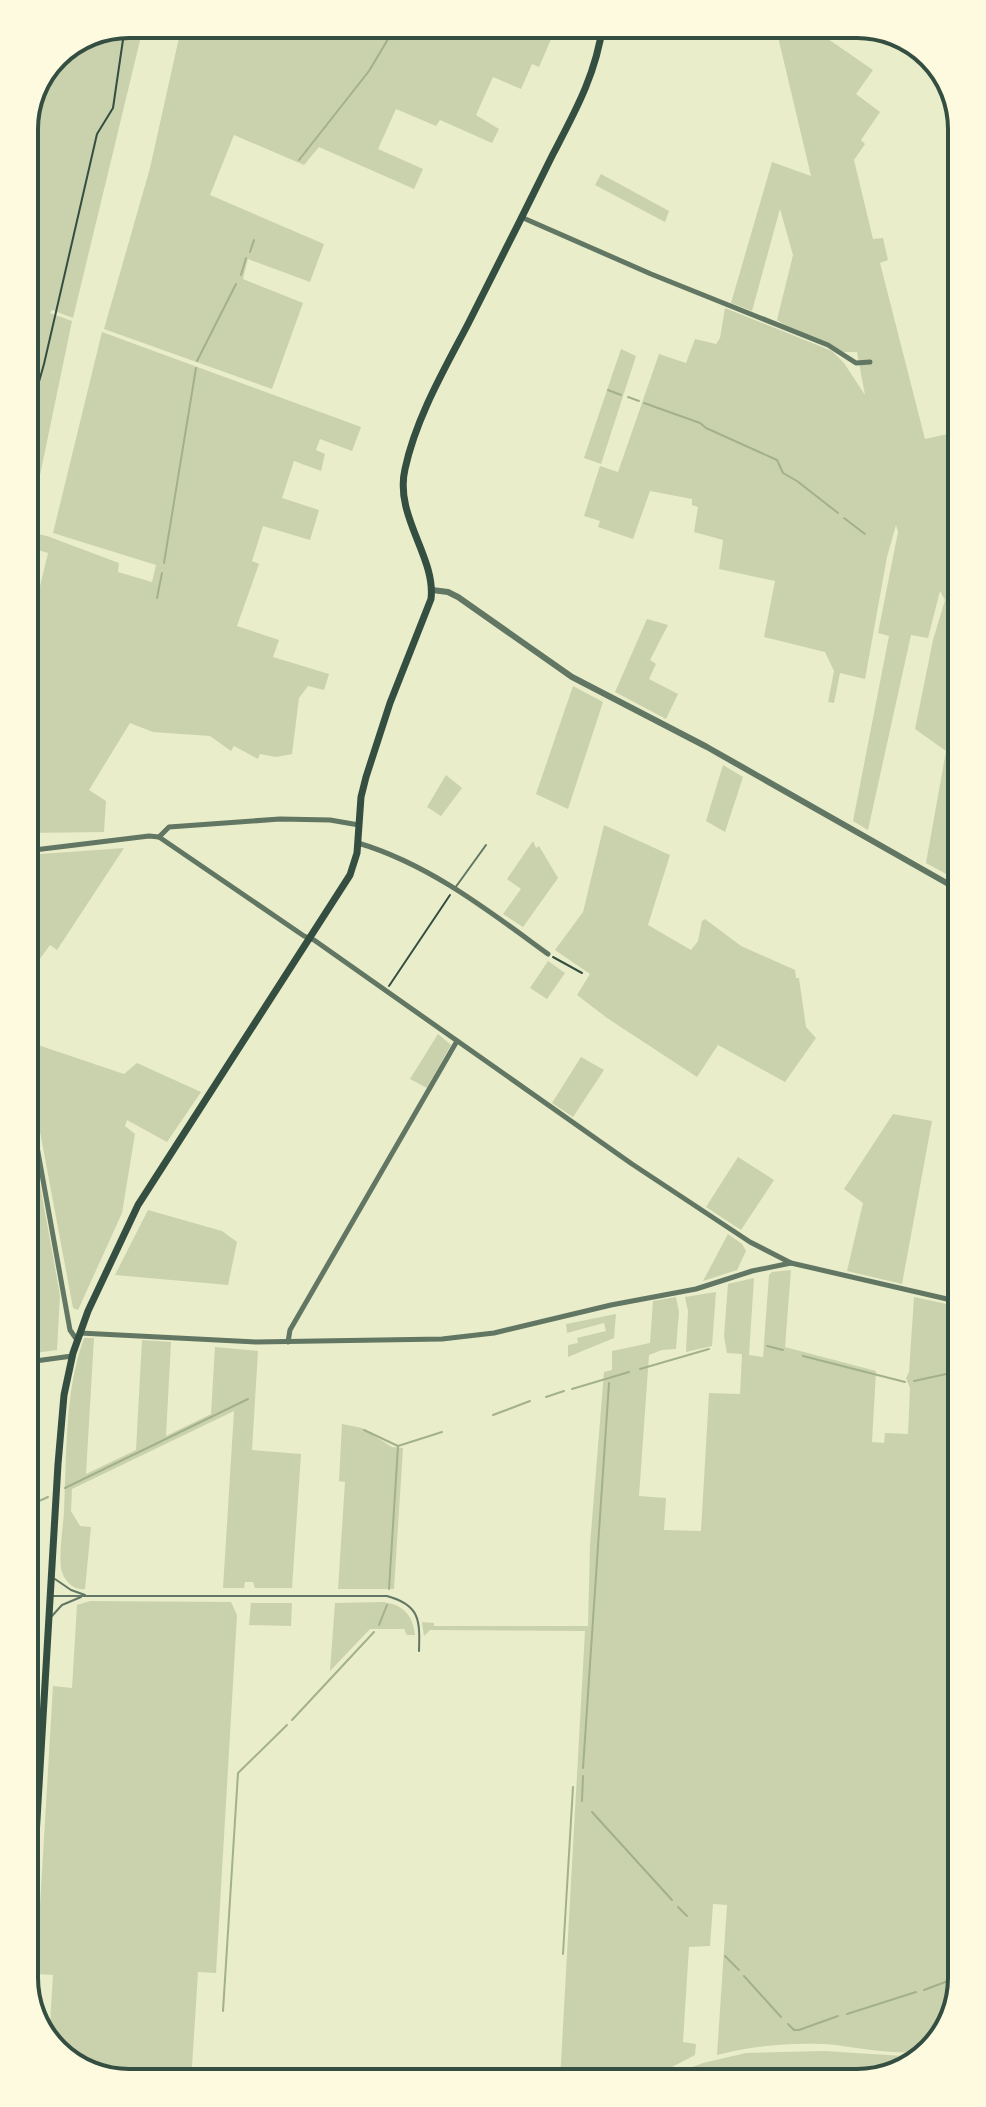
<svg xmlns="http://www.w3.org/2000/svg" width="986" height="2107" font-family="Raleway,sans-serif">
	<rect width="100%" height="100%" fill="#e9edc9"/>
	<g fill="#cad2ad">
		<polygon points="129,24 144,24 73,318 52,310 50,313 72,321 27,538 38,534 47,536 119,563 118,572 152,582 156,565 53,533 102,332 361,427 352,451 320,439 316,450 325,454 321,471 294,461 282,498 319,510 310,540 263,526 252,561 259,564 237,626 279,640 273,657 329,674 324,690 308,686 299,698 292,754 276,757 260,754 258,759 234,746 231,751 210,736 153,732 130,723 89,790 106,801 104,832 26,833 26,644 48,553 25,546 24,123 55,54"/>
		<polygon points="182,24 522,24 552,37 539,67 532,64 521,89 493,77 476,115 499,129 492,143 440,120 436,126 396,109 378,149 423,169 414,189 319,147 304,165 234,135 210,195 324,244 310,282 248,259 243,279 303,303 272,389 104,329 150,168"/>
		<polygon points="775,24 838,24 828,39 873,70 856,94 880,112 861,140 865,144 854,160 873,239 883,238 888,260 880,263 925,439 948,434 957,456 957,496 948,502 949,505 955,502 957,505 959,881 926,863 946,751 915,729 933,640 945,600 940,591 928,638 911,635 868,830 853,821 889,636 878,633 898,532 896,525 887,557 865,679 840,673 834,703 828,702 834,671 825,652 764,637 775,581 719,569 723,540 694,532 698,507 692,505 692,499 650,491 633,539 598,527 600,521 584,516 600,466 618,472 659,354 686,363 695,339 716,344 720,338 725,308 832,351 844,363 865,395 857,352 843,352 826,342 795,331 777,320 793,255 780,209 752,311 731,303 772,162 811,176"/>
		<polygon points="601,174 669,211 665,222 595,185"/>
		<polygon points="621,349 636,356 601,464 584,458"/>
		<polygon points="647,619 668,625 650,660 656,664 649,679 678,694 666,719 615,692"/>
		<polygon points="573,686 603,702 568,809 536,794"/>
		<polygon points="723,765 743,777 725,832 706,821"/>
		<polygon points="446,775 462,788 441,816 427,807"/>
		<polygon points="604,825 670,855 648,925 691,950 698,941 702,921 705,919 741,946 795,970 796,978 799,978 806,1027 816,1038 785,1082 718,1045 697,1077 607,1018 577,995 590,974 555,950 583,912"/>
		<polygon points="533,841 536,848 539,846 558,878 523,927 503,914 521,889 507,879"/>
		<polygon points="124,848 57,950 50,945 39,960 28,964 27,855"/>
		<polygon points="548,961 565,973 547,999 530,988"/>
		<polygon points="438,1034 451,1045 427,1088 410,1079"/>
		<polygon points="32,1043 124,1074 137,1063 201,1092 167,1142 127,1120 125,1126 135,1134 122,1213 78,1310 73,1308 27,1062"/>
		<polygon points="581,1057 604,1070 573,1117 552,1103"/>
		<polygon points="27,1113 60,1295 57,1350 28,1354"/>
		<polygon points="893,1114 932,1121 902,1284 847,1271 863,1203 844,1189"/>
		<polygon points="738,1157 774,1180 741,1230 706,1207"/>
		<polygon points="148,1210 222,1231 237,1242 228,1285 115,1275"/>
		<polygon points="728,1234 742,1244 746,1251 737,1270 703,1281"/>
		<path d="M791 1270 785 1347 876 1371 872 1442 884 1443 885 1433 908 1434 910 1388 906 1378 909 1372 914 1297 960 1307 962 1984C957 1997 948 2033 940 2042 922 2064 848 2044 821 2044 786 2043 751 2046 717 2055L727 1905 713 1904 710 1946 689 1947 683 2042 696 2044 695 2055 649 2079 560 2080 585 1631 430 1630 424 1636 422 1622 434 1623V1626H588L590 1545 604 1372 612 1370V1351L650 1343 653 1301 676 1297 679 1312 676 1349 662 1350 649 1355 639 1496 666 1498 664 1530 701 1531 709 1393 740 1394 742 1354 727 1353 724 1336 728 1284 754 1278 749 1355 763 1357 769 1275 772 1272Z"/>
		<polygon points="716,1292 712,1346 686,1352 688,1311 685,1297"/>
		<polygon points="616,1314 614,1338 568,1357 568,1345 578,1343 577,1338 606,1331 604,1323 567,1333 566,1324"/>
		<path d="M84 1338H94L86 1474 136 1450 142 1340 171 1342 166 1436 211 1414 215 1347 258 1351 252 1450 301 1454 292 1588H255L253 1582H245L244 1588H223L234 1411 72 1489 71 1511 80 1526 91 1527 85 1589C74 1591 63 1580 61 1568 59 1551 63 1529 64 1512 67 1455 64 1393 84 1338Z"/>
		<polygon points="342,1424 362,1428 392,1447 403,1448 394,1589 338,1589 345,1482 339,1481"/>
		<polygon points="90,1601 231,1602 237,1615 216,1973 198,1972 191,2082 122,2083 65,2062 49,2039 53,1975 36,1974 53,1686 72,1688 77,1605"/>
		<path d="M384 1602C403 1605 413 1615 415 1635H407L404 1629H370L330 1671 335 1603Z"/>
		<polygon points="251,1603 292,1603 291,1626 249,1625"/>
		<polygon points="824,2051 919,2057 891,2077 661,2079 703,2063 746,2053"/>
	</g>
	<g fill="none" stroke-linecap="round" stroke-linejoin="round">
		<g stroke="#a3b18a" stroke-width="2">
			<polyline points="299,160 369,71 397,24"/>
			<polyline points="250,252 254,240"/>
			<polyline points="241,275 246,258"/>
			<polyline points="197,361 236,284"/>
			<polyline points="608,390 621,395"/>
			<polyline points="628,397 639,401"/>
			<polyline points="644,403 700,423 706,428 777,460 783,473 797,481 838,513"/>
			<polyline points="844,518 865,534"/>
			<polyline points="164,563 196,368"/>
			<polyline points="157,598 162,573"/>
			<polyline points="767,1346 783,1350"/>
			<polyline points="803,1356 905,1382"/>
			<polyline points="640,1369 709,1349"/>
			<polyline points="914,1381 960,1371"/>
			<polyline points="572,1389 629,1372"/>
			<polyline points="546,1397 564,1391"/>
			<polyline points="493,1415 530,1401"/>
			<polyline points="364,1430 398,1446 442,1432"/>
			<polyline points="65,1488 248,1399"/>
			<polyline points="28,1506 48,1497"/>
			<polyline points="389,1589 398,1446"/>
			<polyline points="379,1625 387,1605"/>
			<polyline points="292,1720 374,1632"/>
			<polyline points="583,1768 609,1383"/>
			<polyline points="582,1801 583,1776"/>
			<polyline points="592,1812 672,1900"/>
			<polyline points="678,1907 687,1916"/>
			<polyline points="563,1954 573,1787"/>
			<polyline points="725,1956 739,1970"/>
			<polyline points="744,1976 781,2017"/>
			<polyline points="951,1980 962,1977"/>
			<polyline points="924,1990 948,1981"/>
			<polyline points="223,2011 238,1773 287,1725"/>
			<polyline points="847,2014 916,1992"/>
			<polyline points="788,2024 794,2030 799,2030 838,2016"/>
		</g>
		<g stroke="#344e41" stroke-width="2">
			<polyline points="25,431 44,364 97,134 113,108 125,26"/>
			<polyline points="553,957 582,973"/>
			<polyline points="389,986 450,895"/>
		</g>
		<g stroke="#617663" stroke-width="2">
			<polyline points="455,888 486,845"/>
			<polyline points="55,1579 71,1590 85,1595"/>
			<path d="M53 1596H387C420 1605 420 1620 419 1651"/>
			<polyline points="51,1617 62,1605 81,1597"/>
		</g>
		<g stroke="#617663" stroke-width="5">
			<polyline points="521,217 651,274 828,345 856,363 870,362"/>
			<polyline points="159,837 169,827 280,819 330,820 359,825"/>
			<path d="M358 843C429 864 489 911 548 954"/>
			<polyline points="26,851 149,836 159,837 304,936 314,940 632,1164 750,1242 791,1263"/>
			<polyline points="27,1091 70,1330 77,1340"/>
			<polyline points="80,1333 256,1342 442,1339 494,1333 611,1305 696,1289 752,1271 791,1263 960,1302"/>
			<polyline points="288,1342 290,1330 457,1041"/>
			<polyline points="28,1362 72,1356"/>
		</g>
		<polyline stroke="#617663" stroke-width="6" points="432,590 448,592 458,597 572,677 707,747 959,890"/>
		<path stroke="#344e41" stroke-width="7" d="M30 1938 58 1464 64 1395 73 1353 88 1311 138 1205 350 875 357 853 361 797 366 777 390 703 431 599C436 557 394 516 405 469 416 418 444 370 468 324 497 267 525 211 553 154 576 110 596 74 603 24"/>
	</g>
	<path d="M0 0H986V2107H0ZM129 38H857A91 91 0 0 1 948 129V1978A91 91 0 0 1 857 2069H129A91 91 0 0 1 38 1978V129A91 91 0 0 1 129 38Z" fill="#fefae0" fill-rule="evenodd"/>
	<path fill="none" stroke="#344e41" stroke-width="4" d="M129 38H857A91 91 0 0 1 948 129V1978A91 91 0 0 1 857 2069H129A91 91 0 0 1 38 1978V129A91 91 0 0 1 129 38Z"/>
</svg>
